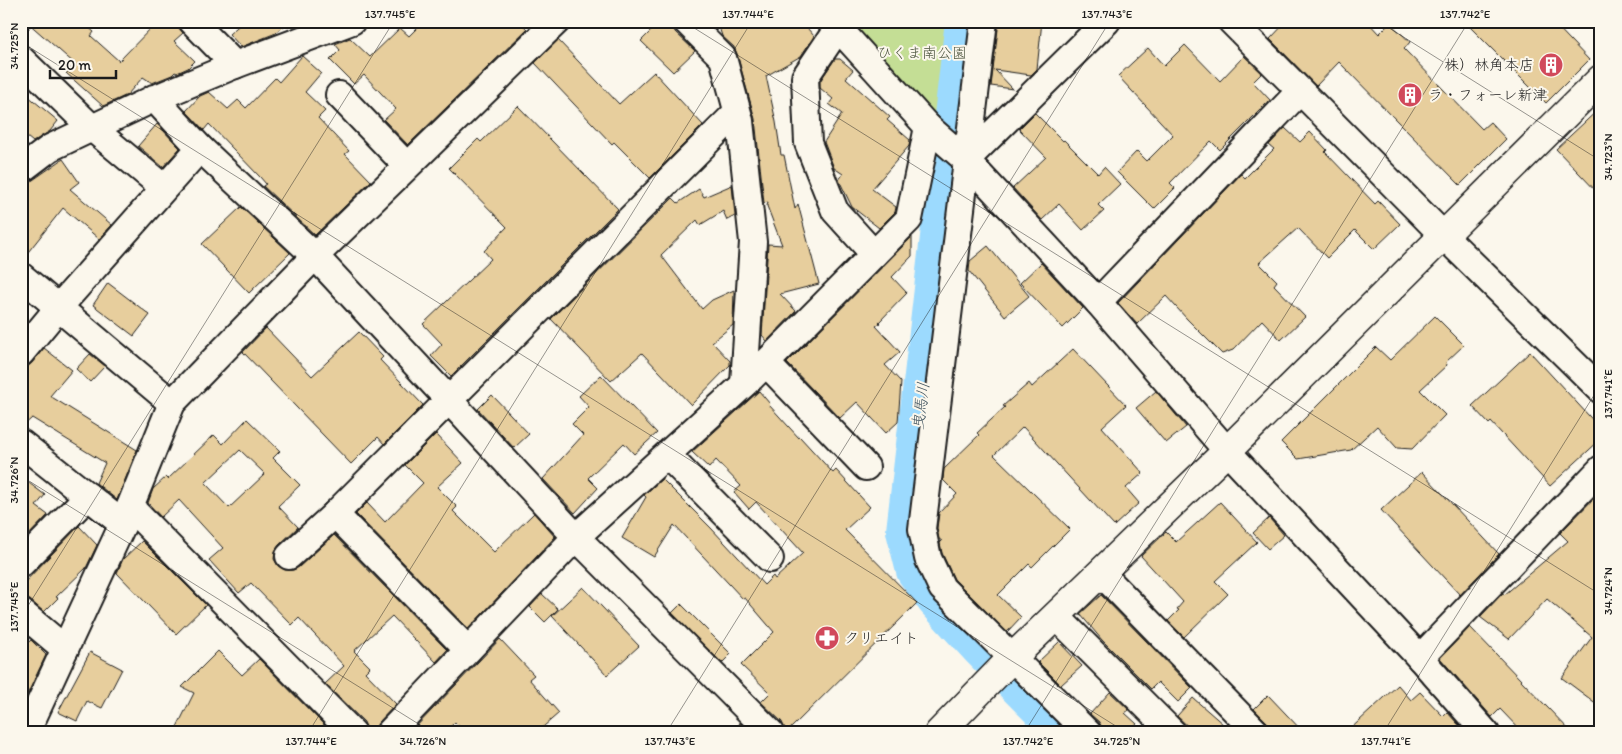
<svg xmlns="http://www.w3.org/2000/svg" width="1622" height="754" font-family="Itim,'Klee One',sans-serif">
	<rect width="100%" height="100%" fill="#fbf7ec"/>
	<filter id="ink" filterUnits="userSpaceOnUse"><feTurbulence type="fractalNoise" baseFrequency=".02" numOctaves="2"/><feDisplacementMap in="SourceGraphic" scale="10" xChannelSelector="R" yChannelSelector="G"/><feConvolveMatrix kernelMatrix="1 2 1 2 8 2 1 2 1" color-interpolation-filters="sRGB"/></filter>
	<g filter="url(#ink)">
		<polygon fill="#c4de95" stroke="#707d58" points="849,21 956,21 946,126"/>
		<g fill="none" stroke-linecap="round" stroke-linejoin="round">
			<polyline stroke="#9cdafe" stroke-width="40" points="965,21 906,531 916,571 936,599 981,648 1065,733"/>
		</g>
		<g fill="#e7ce9d" stroke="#1c1c1c" fill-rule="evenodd">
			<polygon points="26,21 81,21 94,32 91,36 119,61 158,21 173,21 183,33 174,41 195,61 188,68 177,73 175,72 172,75 152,83 143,77 127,95 103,106 66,73 75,64"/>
			<polygon points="244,21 290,21 276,33 241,47 229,34"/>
			<polygon points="424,21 519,21 527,29 408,145 384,120 396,109 364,75 354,84 330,60 340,50 335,44 350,38 370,57 400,28 409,36"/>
			<polygon points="661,21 671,21 675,32 695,51 673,72 641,41"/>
			<polygon points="707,21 801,21 814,36 801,56 766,76 776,122 781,155 784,155 795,209 798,204 819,284 780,294 796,311 767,341 762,335 768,244 782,245 767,206 768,202 764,203 755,119 737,54 734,47 722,36 719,27 716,30"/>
			<polygon points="999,21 1042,21 1037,69 1031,75 995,70 1013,89 991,86"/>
			<polygon points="1287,21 1367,21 1379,34 1390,23 1410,42 1404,49 1482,129 1490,122 1506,139 1460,185 1339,62 1316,86 1270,39"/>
			<polygon points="1464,21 1552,21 1589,60 1546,103"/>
			<polygon points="558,40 619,104 654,72 703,125 650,178 614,142 612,144 535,63"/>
			<polygon points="1185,45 1220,81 1244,56 1262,73 1253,82 1270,100 1220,150 1211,141 1170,183 1175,188 1154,209 1117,172 1137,151 1147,161 1173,135 1118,76 1148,48 1164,66"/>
			<polygon points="302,56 321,73 305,92 325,111 318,118 349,151 345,154 371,181 315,235 263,186 266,184 260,177 209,124 204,130 186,111 200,96 209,92 228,109 238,100 246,108 275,78 279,82"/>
			<polygon points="835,59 840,59 853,70 846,78 890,117 887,120 910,140 909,146 872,189 896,207 895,212 879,228 852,207 839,180 843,174 834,168 824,142 842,114 829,104 833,99 820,88 820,81"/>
			<polygon points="21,90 58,121 50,131 33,142 21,132"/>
			<polygon points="518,106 618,209 451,376 431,356 442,344 423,324 491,259 484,251 507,227 449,168 478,139 481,142"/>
			<polygon points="1601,107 1601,196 1556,149"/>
			<polygon points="1035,113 1063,141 1064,140 1098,174 1104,167 1120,184 1098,205 1104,211 1083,230 1059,204 1042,220 1013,188 1046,157 1019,129"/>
			<polygon points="157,124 180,148 163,167 138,146"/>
			<polygon points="1285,128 1300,142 1310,132 1327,150 1325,152 1375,204 1378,201 1400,224 1374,249 1355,230 1327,258 1298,228 1259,263 1277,281 1274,285 1305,317 1281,340 1262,320 1233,350 1222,354 1187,319 1166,296 1137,324 1118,303 1241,174 1245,178 1274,149 1269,145"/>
			<polygon points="63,159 79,182 70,189 112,225 99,239 63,208 21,261 21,185 30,182"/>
			<polygon points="732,185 735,216 727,220 723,211 700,225 697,220 661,255 702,309 712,300 734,290 733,325 712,342 730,361 730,365 691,405 642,353 611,381 551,319 673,198 678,203 699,189 704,197"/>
			<polygon points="241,207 290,253 249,293 202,244"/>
			<polygon points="912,237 912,256 892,277 907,293 879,322 880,323 876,326 900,352 885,365 901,382 898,422 886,433 857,402 840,418 787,363"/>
			<polygon points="988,246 1029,296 1005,316 969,271 970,261"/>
			<polygon points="1041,263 1083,308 1063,328 1020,283"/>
			<polygon points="108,283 150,315 134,336 93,305"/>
			<polygon points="1435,316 1464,345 1446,362 1447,365 1420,390 1445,415 1412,449 1397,448 1377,426 1351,450 1298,459 1281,442 1376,347 1390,360"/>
			<polygon points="266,328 312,376 359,332 383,357 380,360 423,405 384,444 378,437 351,464 243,352"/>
			<polygon points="44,348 72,370 50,396 137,450 117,500 96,483 105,463 32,418 21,428 21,368 27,367 32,363"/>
			<polygon points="1073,349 1126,405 1102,427 1143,473 1126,488 1139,503 1114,526 1023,427 994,455 1070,529 1032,567 1029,564 998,595 1021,617 1007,632 954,579 942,553 940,543 942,541 939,539 937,528 939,513 957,494 943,480 944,469 979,435 977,433 1005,407 1003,406 1029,383 1032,387"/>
			<polygon points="1530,352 1601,429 1601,439 1550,486 1491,422 1489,424 1472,406"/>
			<polygon points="90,354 105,366 90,382 76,369"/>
			<polygon points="601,375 657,433 634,454 624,443 588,478 598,488 575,513 543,479 583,435 572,424 589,407 579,396"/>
			<polygon points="759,391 770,404 769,405 799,438 800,437 833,473 836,470 870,507 845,530 917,603 786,733 782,722 761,702 770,693 741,665 774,632 745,598 743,599 674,525 654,557 622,538 646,497 644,495 662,479 711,528 764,585 773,576 775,579 803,553 756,502 749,509 734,492 741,486 716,460 709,468 692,452"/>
			<polygon points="1156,391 1186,427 1166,443 1136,408"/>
			<polygon points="492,395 529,434 514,448 478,409"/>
			<path d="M247 419 280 451 273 458 300 485 278 506 298 527 279 545 275 551 274 559 278 566 285 570H293L299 567 334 535 447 650 436 662 392 616 354 651 370 667 365 672 396 704 378 723 374 733H368L364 722 325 684 344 666 299 618 292 625 251 583 239 593 209 560 223 548 179 500 161 517 148 503 153 489 166 477 168 479 214 435 223 444ZM240 450 265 474 229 508 205 483Z"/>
			<polygon points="436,434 463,463 437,487 457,507 453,511 494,552 534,513 555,537 468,629 356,514 367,503 385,522 423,483 405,465"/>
			<polygon points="1422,472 1499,554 1460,595 1381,510"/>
			<polygon points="21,477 45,495 36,506 48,515 26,538 21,535"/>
			<polygon points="1601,491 1601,707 1562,678 1592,637 1547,599 1509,639 1480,617 1503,593 1504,595 1568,541 1560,533"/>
			<polygon points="1220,502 1257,542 1215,581 1228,594 1184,637 1168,621 1179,610 1177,609 1183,602 1141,556 1166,532 1176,542"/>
			<polygon points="1269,518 1284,535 1268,549 1253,533"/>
			<polygon points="79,526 97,545 86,568 56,597 58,598 44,612 30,600 21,597 21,586"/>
			<polygon points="142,541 206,605 176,634 117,573 123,559"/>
			<polygon points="583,587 639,646 607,675 552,616"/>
			<polygon points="542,594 558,609 545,622 530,607"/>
			<polygon points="1101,595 1192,688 1178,702 1158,682 1151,689 1102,640 1080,614"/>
			<polygon points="681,604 731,654 722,663 672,613"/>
			<polygon points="1470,627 1572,733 1523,733 1500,709 1492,717 1440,658"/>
			<polygon points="500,639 534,675 529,679 559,713 536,733 465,733 455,722 444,733 410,733"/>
			<polygon points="31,640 46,655 26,697 21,694 21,649"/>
			<polygon points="1059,642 1082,666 1061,685 1038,662"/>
			<polygon points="218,651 242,675 259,659 332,733 174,733 194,693 182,687"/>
			<polygon points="90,652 122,669 102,708 87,701 77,721 58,712"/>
			<polygon points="1398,685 1411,700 1420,692 1443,716 1447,712 1466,733 1346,733"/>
			<polygon points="1110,692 1129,710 1125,713 1137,724 1128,733 1105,733 1099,722 1090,714"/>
			<polygon points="1268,695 1304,733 1272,733 1268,723 1254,709"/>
			<polygon points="1193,698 1231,731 1233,730 1236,733 1195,733 1177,716"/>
			<polygon points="740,723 750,733 731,733"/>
		</g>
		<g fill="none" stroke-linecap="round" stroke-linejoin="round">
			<defs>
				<g id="minor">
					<polyline points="192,21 235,65"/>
					<polyline points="686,21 723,58 740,121 753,242 744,384"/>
					<polyline points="832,21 928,127 966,160 1098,302 1227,451 1420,658 1486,733"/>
					<polyline points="984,21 922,529 928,558 942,588 1088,733"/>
					<polyline points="1231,21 1443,235 1601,390"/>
					<polyline points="838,28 805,77 808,143 835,211 874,254"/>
					<polyline points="21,59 92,128 164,188"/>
					<polyline points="339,95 407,166"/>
					<polyline points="200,148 315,256 576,537 771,733"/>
					<polyline points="966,160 1107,21"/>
					<polyline points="21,170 50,148 151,100 235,65 352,21"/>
					<polyline points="21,276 172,403"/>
					<polyline points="1098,302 1300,91"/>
					<polyline points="21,353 59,307 200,148 154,98"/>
					<polyline points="766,363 866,467"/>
					<polyline points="21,443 123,524"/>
					<polyline points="667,455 770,559"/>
					<polyline points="130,507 353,733"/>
					<polyline points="335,514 468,650"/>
					<polyline points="289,556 335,514 737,112"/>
					<polyline points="21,564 88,496"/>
					<polyline points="1101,573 1257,733"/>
					<polyline points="21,612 65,649"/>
					<polyline points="1056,616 1173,733"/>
					<polyline points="1420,658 1601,469"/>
					<polyline points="26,733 123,524 172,403 315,256 557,21"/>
					<polyline points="389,733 576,537 751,378 909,219 928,127"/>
				</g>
				<polyline id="tertiary" points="939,733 1012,658 1227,451 1601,79"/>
			</defs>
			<use href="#minor" stroke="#1c1c1c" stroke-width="30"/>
			<use href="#tertiary" stroke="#1c1c1c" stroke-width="31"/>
			<use href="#minor" stroke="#fbf7ec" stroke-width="26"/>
			<use href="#tertiary" stroke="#fbf7ec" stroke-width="28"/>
		</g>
	</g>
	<path fill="none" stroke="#1c1c1c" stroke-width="1" stroke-opacity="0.45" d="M683 21 1601 595M1378 21 1601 161M21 42 1127 733M21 44 35 21M21 476 433 733M21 617 394 21M308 733 752 21M666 733 1110 21M1024 733 1469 21M1383 733 1601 384"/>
	<defs>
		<symbol id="building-disc" viewBox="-11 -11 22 22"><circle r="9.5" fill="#d1495b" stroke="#fbf7ec"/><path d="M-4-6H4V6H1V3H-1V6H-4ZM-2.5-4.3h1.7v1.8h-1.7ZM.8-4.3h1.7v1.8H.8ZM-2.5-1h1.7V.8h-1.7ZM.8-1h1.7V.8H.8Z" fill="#fff"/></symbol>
		<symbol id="pharmacy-disc" viewBox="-11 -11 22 22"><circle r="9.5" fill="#d1495b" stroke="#fbf7ec"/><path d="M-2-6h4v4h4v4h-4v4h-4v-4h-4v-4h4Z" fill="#fff"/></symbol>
	</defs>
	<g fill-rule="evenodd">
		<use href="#building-disc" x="1537" y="51" width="28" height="28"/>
		<use href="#building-disc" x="1396" y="81" width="28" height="28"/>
		<use href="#pharmacy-disc" x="813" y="624" width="28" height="28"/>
	</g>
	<g text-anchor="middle" stroke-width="4" stroke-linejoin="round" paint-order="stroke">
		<g font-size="15" fill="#4e5640" stroke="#fbf7ec">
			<text x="922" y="58">ひくま南公園</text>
		</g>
		<g font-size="15" fill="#1c1c1c" stroke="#fbf7ec" text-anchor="start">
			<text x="1534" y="70" text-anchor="end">株）林角本店</text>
			<text x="1428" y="100">ラ・フォーレ新津</text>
			<text x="844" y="643">クリエイト</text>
		</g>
		<g font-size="16" font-style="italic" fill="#425560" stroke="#fbf7ec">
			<text transform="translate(920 406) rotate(-83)" y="6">曳馬川</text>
		</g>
	</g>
	<rect width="1622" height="754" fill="none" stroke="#fbf7ec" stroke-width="55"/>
	<path d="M50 70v8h66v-8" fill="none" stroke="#1c1c1c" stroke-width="2.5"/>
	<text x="58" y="70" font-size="15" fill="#1c1c1c" stroke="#fbf7ec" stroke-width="4" paint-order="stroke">20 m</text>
	<rect x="28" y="28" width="1566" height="698" fill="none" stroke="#1c1c1c" stroke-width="2"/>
	<g font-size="12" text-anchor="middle" fill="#1c1c1c">
		<text x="390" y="18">137.745°E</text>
		<text x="748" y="18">137.744°E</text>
		<text x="1107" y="18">137.743°E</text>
		<text x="1465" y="18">137.742°E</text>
		<text transform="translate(14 46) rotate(-90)" y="4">34.725°N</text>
		<text transform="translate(1608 157) rotate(-90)" y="4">34.723°N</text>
		<text transform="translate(1608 394) rotate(-90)" y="4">137.741°E</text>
		<text transform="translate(14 480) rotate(-90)" y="4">34.726°N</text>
		<text transform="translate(1608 591) rotate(-90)" y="4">34.724°N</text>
		<text transform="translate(14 607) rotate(-90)" y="4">137.745°E</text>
		<text x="311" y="745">137.744°E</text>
		<text x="423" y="745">34.726°N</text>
		<text x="670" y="745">137.743°E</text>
		<text x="1028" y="745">137.742°E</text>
		<text x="1117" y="745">34.725°N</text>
		<text x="1386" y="745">137.741°E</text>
	</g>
</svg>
